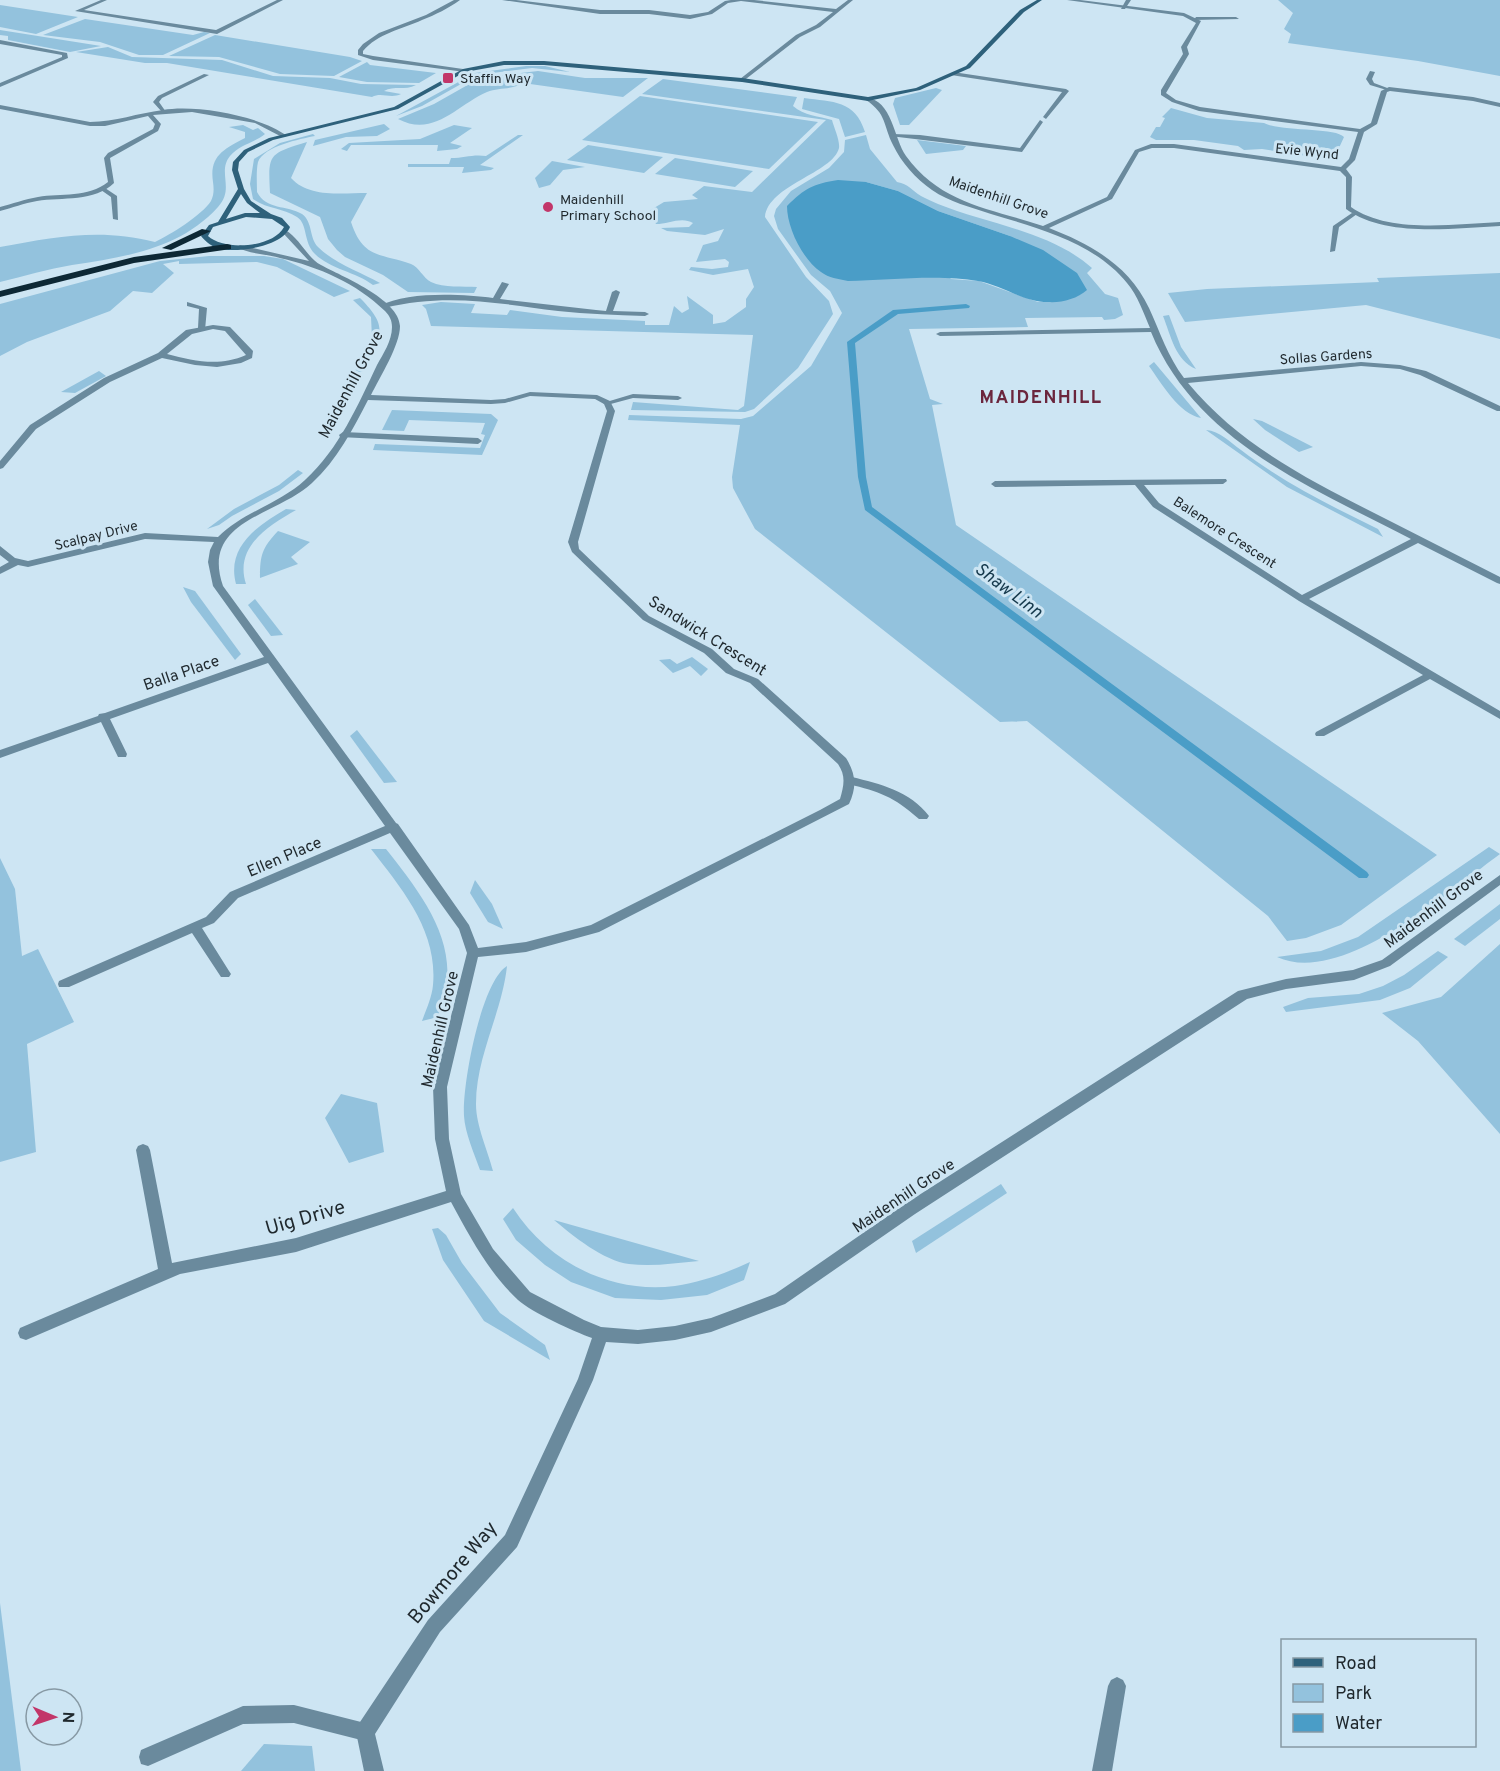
<svg xmlns="http://www.w3.org/2000/svg" width="1500" height="1771" font-family="Overpass,sans-serif">
	<rect width="100%" height="100%" fill="#cde5f3"/>
	<g fill="#93c2dd" fill-rule="evenodd">
		<polygon points="1278,0 1500,0 1500,76 1418,61 1288,43 1291,34 1284,29 1293,13"/>
		<polygon points="0,5 78,17 36,34 0,27"/>
		<polygon points="85,19 193,35 204,32 210,33 163,55 139,55 100,42 43,35"/>
		<polygon points="0,30 101,46 70,52 8,40 8,36 0,35"/>
		<polygon points="215,35 350,57 362,61 334,76 280,74 219,57 169,56"/>
		<path d="M108 47 132 57 222 60 273 76 330 78 361 84 416 85C405 91 394 85 384 91L401 94C391 99 381 92 372 97L167 63H145L76 52Z"/>
		<polygon points="367,62 370,65 436,73 419,83 367,82 339,77"/>
		<polygon points="526,66 545,66 570,72 532,68 477,75 422,106 396,116 475,73"/>
		<path d="M538 71 585 78H648L623 97 523 83C513 90 499 87 487 92 457 105 434 138 398 119L434 104 480 78Z"/>
		<path d="M663 79 797 97 793 106C804 116 819 116 832 120 834 128 840 140 839 148 833 173 768 185 765 217L806 277 829 301 833 314 798 368 754 409 745 412 631 410 633 402 738 410 744 406 753 335 431 326 426 309 422 305 441 302 475 304 471 313 507 315 510 310 562 317 645 321V325H669L674 306 682 313 689 309 687 296 713 315V324L725 322 746 307V299L754 287 748 269 713 275 689 270 691 267 712 269 728 267 729 262 725 259 696 262 703 245 718 241 724 229 705 235 667 231 661 228 689 227 693 223C682 216 668 224 656 224L649 211 664 202 698 199 692 195 704 186 752 192 826 120 642 94Z"/>
		<polygon points="936,88 942,90 909,125 900,125 893,104 895,98"/>
		<polygon points="640,96 818,122 769,169 582,140"/>
		<path d="M804 98C833 102 855 100 865 132L845 137 839 119 802 109Z"/>
		<path d="M1171 108 1207 118 1264 123C1282 132 1335 127 1344 137L1333 161 1316 156 1313 159 1307 156 1262 149 1244 150 1238 146 1194 140H1156L1150 137 1156 127H1160L1165 118 1162 117Z"/>
		<polygon points="384,124 390,129 377,136 346,137 313,146 315,140"/>
		<path d="M243 125 253 130 258 128 265 134C254 143 239 145 230 156 217 172 235 189 218 207 180 249 125 257 72 265 48 269 24 276 0 282V247C55 237 100 228 155 242 170 235 202 215 211 201 214 195 214 189 213 182 209 156 224 149 245 138V132L229 127Z"/>
		<polygon points="454,125 472,128 450,143 462,146 457,149 437,151 438,145 351,145 347,151 341,149 349,143 420,139"/>
		<path d="M313 134 315 136C300 139 264 146 258 162 256 171 257 183 257 192 266 210 287 205 302 214 313 222 309 238 318 247 334 263 360 272 380 283L373 285C356 272 330 269 315 254 303 242 308 224 297 217 284 208 267 209 253 199L250 184 254 159 280 143Z"/>
		<path d="M518 135H523L480 165 494 168 491 170 462 173 464 167H408V164H449L451 158C464 158 473 154 486 156Z"/>
		<path d="M866 135 870 149 897 182C909 184 911 190 921 196 926 199 932 201 938 204 987 224 1050 231 1092 268L1087 273 1105 294 1118 298 1123 315 1115 319 1104 320 1102 317 1025 318 1028 327 909 329 930 399 943 404 932 405 956 525 1437 855 1341 925 1306 938 1287 941 1268 916 1027 721 1000 722 755 529 733 488 732 477 740 425 628 420 629 415 741 419 753 416 811 366 842 313 830 291 811 275 778 229 774 216 776 209 791 191 829 168 844 152 845 140ZM866 182 898 191 938 211 1010 236 1052 302H1038L979 281 951 279Z"/>
		<polygon points="917,140 966,146 963,150 926,154"/>
		<path d="M307 142 291 178C309 198 342 193 367 193L351 222C363 259 380 253 411 264 419 267 423 278 431 282 444 288 463 286 477 287L474 293 408 292 383 275 345 257 337 250 328 239 320 217 270 193C268 154 268 154 307 142Z"/>
		<polygon points="588,145 663,157 644,173 567,160"/>
		<polygon points="675,158 753,171 735,187 655,174"/>
		<polygon points="552,161 585,167 563,170 550,185 539,188 535,178"/>
		<polygon points="209,256 264,256 283,259 350,291 334,297 277,267 257,262 179,264 179,261 163,264 174,273 152,293 133,291 110,311 27,342 0,356 0,304 160,261"/>
		<polygon points="1500,273 1500,339 1366,305 1185,322 1168,293 1207,289 1379,282 1377,278"/>
		<path d="M360 298C391 329 380 336 363 371L353 375 372 338 371 317 353 300Z"/>
		<path d="M1169 315 1181 347 1196 369C1175 360 1171 336 1163 316Z"/>
		<path d="M1154 362 1201 418C1179 414 1162 384 1149 366Z"/>
		<polygon points="99,371 106,376 75,393 61,392"/>
		<polygon points="392,410 491,414 498,420 482,455 373,450 375,444 480,448 485,435 481,434 485,423 409,420 404,431 382,430"/>
		<polygon points="1253,419 1262,421 1313,447 1299,452 1265,430"/>
		<path d="M1206 430C1220 431 1230 442 1241 450 1284 483 1331 506 1378 529L1383 537 1287 487Z"/>
		<polygon points="298,470 303,473 279,491 232,516 219,525 207,529 234,509 279,485"/>
		<path d="M286 509 296 510C268 526 234 547 246 584H236C226 547 258 525 286 509Z"/>
		<path d="M278 531 310 542 291 557 298 564 260 578C260 555 262 548 278 531Z"/>
		<polygon points="183,587 195,591 241,654 235,660 191,602"/>
		<polygon points="255,599 283,635 271,636 248,605"/>
		<polygon points="692,657 708,669 701,676 690,666 673,673 659,660 670,659 677,664"/>
		<polygon points="357,730 397,782 384,783 350,736"/>
		<path d="M1489 847 1500 854C1449 891 1342 987 1277 957L1321 951 1358 937Z"/>
		<path d="M371 849H386C415 886 452 931 447 981 446 992 441 1005 438 1017L422 1021C426 1010 432 997 433 985 438 931 402 889 371 849Z"/>
		<polygon points="0,858 15,889 22,956 38,949 74,1022 27,1044 36,1152 0,1162"/>
		<polygon points="475,880 492,904 503,929 488,922 470,893"/>
		<polygon points="1500,904 1500,919 1465,946 1454,939"/>
		<polygon points="1500,944 1500,1134 1418,1041 1382,1013 1441,997"/>
		<polygon points="1438,951 1448,957 1410,988 1380,1000 1286,1012 1283,1007 1308,998 1359,994 1383,986 1404,975"/>
		<path d="M507 966C502 1013 476 1056 476 1104 476 1126 488 1151 493 1171L480 1170C474 1153 465 1133 464 1116 462 1085 481 982 507 966Z"/>
		<polygon points="341,1094 377,1103 384,1152 349,1163 325,1118"/>
		<polygon points="1001,1184 1007,1193 916,1253 912,1241"/>
		<path d="M513 1208C548 1262 610 1294 675 1286 702 1282 726 1273 750 1262L744 1280 707 1295 661 1300 615 1298 571 1282 545 1265 516 1240 503 1219Z"/>
		<path d="M554 1220 699 1261C676 1263 652 1267 629 1264 604 1261 573 1236 554 1220Z"/>
		<polygon points="438,1228 446,1235 462,1263 500,1313 545,1345 550,1360 484,1321 443,1260 432,1229"/>
		<polygon points="0,1603 21,1771 0,1771"/>
		<polygon points="264,1744 312,1746 315,1771 241,1771"/>
	</g>
	<path fill="#4a9dc7" d="M838 180 866 182 898 191 938 211 1010 236 1043 250 1077 273 1087 290C1077 299 1061 303 1048 302 1023 302 1002 285 978 281 941 274 886 280 848 281 838 279 829 278 821 272 802 259 787 227 787 206 805 188 813 184 838 180Z"/>
	<g fill="none" stroke-linecap="round" stroke-linejoin="round">
		<polygon fill="#4a9dc7" fill-rule="evenodd" points="966,304 970,306 969,308 898,314 855,343 866,477 872,507 1367,872 1369,875 1367,878 1359,878 865,510 858,477 847,342 893,310"/>
		<g fill="#6a8a9d" fill-rule="evenodd">
			<polygon points="1126,0 1131,0 1125,9 1121,9"/>
			<polygon points="1196,17 1236,17 1239,19 1194,20"/>
			<polygon points="1370,71 1375,72 1372,79 1374,83 1390,89 1390,91 1370,85 1366,79"/>
			<polygon points="953,72 1066,89 1069,91 1046,119 1043,117 1062,92 951,75"/>
			<polygon points="204,74 209,75 162,98 159,102 166,112 162,112 153,102 158,96"/>
			<polygon points="1040,120 1043,122 1022,152 890,136 893,134 920,135 1020,148"/>
			<polygon points="101,188 105,188 117,196 118,220 113,219 111,197 101,190"/>
			<polygon points="1352,213 1357,214 1339,227 1335,251 1330,252 1333,226"/>
			<path d="M502 282 509 284 500 299 596 310 606 311 612 292 616 290 620 292 613 311 645 312 649 314 645 316C616 315 587 314 558 311 496 303 446 293 384 308L380 306C406 291 463 294 493 298Z"/>
			<polygon points="187,302 207,308 205,330 198,328 199,309 187,306"/>
			<polygon points="633,394 678,396 682,398 678,400 633,398 607,405 603,403"/>
			<polygon points="343,432 478,438 482,441 478,444 340,437 339,435"/>
			<path d="M852 777C880 784 910 791 929 816L927 819H919C893 796 880 792 848 784L846 781Z"/>
			<polygon points="294,1705 365,1723 372,1725 374,1732 372,1739 365,1741 294,1723 243,1724 148,1766 141,1764 139,1757 141,1750 243,1706"/>
		</g>
		<g fill="#6a8a9d" fill-rule="evenodd">
			<polygon points="101,0 107,0 84,10 216,30 277,0 283,0 217,34 75,11"/>
			<path d="M454 0H460C449 8 435 15 422 20 402 29 377 34 363 51V54L373 56 463 69 465 72 373 60 358 55V50L363 44 379 33 426 15Z"/>
			<polygon points="502,0 516,0 600,10 649,10 690,15 708,12 725,1 731,0 754,0 836,9 848,0 853,0 820,27 800,37 742,82 740,79 796,35 816,25 833,12 741,1 728,3 712,14 690,19 649,14 600,14"/>
			<path d="M1067 0H1080L1184 13 1201 21 1187 47 1189 54 1166 93 1176 100 1200 107 1360 129 1371 123 1381 91 1389 87 1473 97 1500 103V107L1473 101 1390 91 1387 92 1377 124 1364 132 1355 160 1346 169 1352 177 1351 207C1389 234 1455 224 1500 222V226C1452 228 1386 238 1346 209V177L1340 171 1174 148H1152L1139 152 1112 199 1049 228C1090 244 1129 265 1149 308 1160 332 1168 357 1184 378L1361 362 1400 365 1426 371 1500 406V411H1497L1420 375 1400 369 1361 366 1188 383C1241 447 1313 482 1386 519 1424 538 1462 558 1500 577V584L1497 583 1418 543 1309 599 1500 711V719L1430 679 1324 736H1316L1315 734 1316 732 1423 675 1299 601 1153 507 1135 485 995 487 991 484 995 481 1226 479 1227 481 1223 484 1144 485 1159 503 1302 595 1411 539C1313 488 1196 442 1151 332L940 336 936 334 940 332 1150 328C1143 312 1138 296 1127 283 1095 243 1038 228 991 214 971 207 949 202 932 190 916 179 901 162 893 145 883 125 887 114 866 100V98C892 99 894 139 906 156 941 204 989 208 1043 226L1107 197 1135 150 1151 144H1174L1341 167 1349 159 1358 132 1199 111 1172 102 1161 95V90L1183 54 1181 47 1196 23 1183 16Z"/>
			<polygon points="0,40 67,53 68,58 0,87 0,83 62,57 62,55 0,44"/>
			<path d="M0 105 90 122C115 122 138 113 163 110 195 104 261 116 287 136L282 137 255 123 192 112 153 115 161 124 158 131 110 158 114 183C95 202 62 197 37 201 24 203 12 208 0 211V207C12 204 25 199 38 197 61 193 88 198 108 182L104 158 108 153 153 129 155 124 148 116 105 126H90L0 109Z"/>
			<path d="M285 230C300 238 307 258 321 265 341 276 399 299 400 326 400 345 380 377 371 395L491 400 505 399 530 392 597 395 610 401 615 411 578 542 579 549 649 616 712 649 734 669 758 679 846 758C856 774 857 787 849 804L599 932 526 952 478 957 447 1087 449 1139 461 1194 493 1249 530 1292 584 1320 601 1327 638 1330 675 1326 711 1318 775 1294 905 1204 1238 991 1286 979 1353 970 1382 960 1500 875V885L1390 966 1354 980 1286 989 1247 999 915 1214 785 1304 711 1332 675 1340 638 1344 606 1342 593 1380 517 1547 440 1632 375 1734 384 1771H364L356 1732 358 1725 428 1620 505 1535 578 1379 592 1338C575 1332 531 1312 518 1300 489 1273 470 1237 451 1202L296 1252 180 1274 26 1340 20 1338 18 1333 20 1328 158 1269 136 1150 138 1146 143 1144 148 1146 150 1150 172 1263 296 1238 446 1191 435 1139 433 1087 467 953 459 929 390 833 238 898 214 923 202 928 229 971 231 974 229 977H221L192 933 69 987H59L58 984 59 981 206 917 230 892 385 826 268 663 110 719 127 754 126 757H118L101 722 0 758V750L98 716 99 714 105 713 264 657 213 586 208 562 210 550 214 542 145 539 28 567 18 565 0 574V567L9 562 0 555V546L15 558 28 561 145 533 218 537C243 512 279 504 305 480 339 449 358 405 377 365 383 354 392 341 392 327 392 321 390 316 385 311 356 283 319 267 280 258 267 254 248 254 237 247L240 245 309 261 283 233 282 232ZM530 396 595 399 604 404 607 411 568 542 572 552 643 620 704 653 726 673 750 683 838 764C846 776 844 785 840 799L820 810 591 925 526 942 478 948 469 925 398 824 396 823 223 586C200 520 277 516 312 483 337 460 353 429 368 400L491 404 505 403Z"/>
			<path d="M213 325 230 327 253 351 252 358 241 363 217 367 195 365 162 358 110 382 36 429 3 468 0 469V461L30 425 104 378 158 353 186 330ZM213 329 225 331 246 355C219 367 194 361 167 354L192 334Z"/>
			<polygon points="1117,1677 1123,1680 1126,1686 1112,1771 1092,1771 1108,1686 1111,1680"/>
		</g>
		<path fill="#2e617b" fill-rule="evenodd" d="M1037 0H1042L1024 12 970 68 920 90 868 101 742 82 544 65H504L465 72 398 109 273 140 248 152 239 162 238 170 244 189 251 201 271 214 282 218 290 227C283 246 239 253 220 249 212 247 206 242 201 236L209 225 218 222 238 189 232 170 233 162 244 150 269 138 394 107 463 69 504 61H544L742 78 868 97 916 88 966 66 1020 10ZM241 194 247 203 260 213H245L226 219ZM246 217 272 219 284 227C273 248 224 251 208 236L213 227Z"/>
		<g fill="#0d2835" fill-rule="evenodd">
			<polygon points="202,229 211,231 171,250 162,248"/>
			<polygon points="227,244 231,245 231,249 134,263 0,297 0,291 134,257"/>
		</g>
	</g>
	<g fill="#c23669" stroke="#cde5f3" stroke-width="2">
		<rect x="442" y="72" width="12" height="12" rx="3"/>
		<circle cx="548" cy="207" r="6"/>
	</g>
	<g text-anchor="middle" stroke-width="6" stroke-linejoin="round" paint-order="stroke">
		<g font-size="14" fill="#1f282d" stroke="#cde5f3" text-anchor="start">
			<text x="460" y="83">Staffin Way</text>
			<text x="560" y="204">Maidenhill<tspan x="560" dy="16">Primary School</tspan></text>
		</g>
		<g font-size="14" fill="#1f282d" stroke="#cde5f3">
			<text transform="translate(1307 151) rotate(6)" y="5">Evie Wynd</text>
			<text transform="translate(999 197) rotate(19)" y="5">Maidenhill Grove</text>
			<text transform="translate(1326 356) rotate(-4)" y="5">Sollas Gardens</text>
			<text transform="translate(1225 532) rotate(33)" y="5">Balemore Crescent</text>
			<text transform="translate(96 535) rotate(-14)" y="5">Scalpay Drive</text>
		</g>
		<g font-size="16" fill="#1f282d" stroke="#cde5f3">
			<text transform="translate(350 384) rotate(-62)" y="6">Maidenhill Grove</text>
			<text transform="translate(708 635) rotate(32)" y="6">Sandwick Crescent</text>
			<text transform="translate(181 672) rotate(-19)" y="6">Balla Place</text>
			<text transform="translate(284 856) rotate(-23)" y="6">Ellen Place</text>
			<text transform="translate(1433 908) rotate(-37)" y="6">Maidenhill Grove</text>
			<text transform="translate(439 1029) rotate(-77)" y="6">Maidenhill Grove</text>
			<text transform="translate(903 1195) rotate(-34)" y="6">Maidenhill Grove</text>
		</g>
		<g font-size="18" font-weight="bold" letter-spacing="1.5" fill="#6b263d" stroke="#cde5f3">
			<text x="1041" y="403">MAIDENHILL</text>
		</g>
		<g font-size="18" font-style="italic" fill="#163a4d" stroke="#cde5f3">
			<text transform="translate(1009 590) rotate(37)" y="6">Shaw Linn</text>
		</g>
		<g font-size="20" fill="#1f282d" stroke="#cde5f3">
			<text transform="translate(305 1217) rotate(-16)" y="7">Uig Drive</text>
			<text transform="translate(452 1572) rotate(-50)" y="7">Bowmore Way</text>
		</g>
	</g>
	<rect x="1281" y="1639" width="195" height="108" fill="#cde5f3" stroke="#8799a4" stroke-width="1.5"/>
	<rect x="1293" y="1658" width="30" height="9" fill="#2e617b" stroke="#8799a4" stroke-width="1.5"/>
	<text x="1335" y="1669" font-size="18" fill="#1f282d">Road</text>
	<rect x="1293" y="1684" width="30" height="18" fill="#93c2dd" stroke="#8799a4" stroke-width="1.5"/>
	<text x="1335" y="1699" font-size="18" fill="#1f282d">Park</text>
	<rect x="1293" y="1714" width="30" height="18" fill="#4a9dc7" stroke="#8799a4" stroke-width="1.5"/>
	<text x="1335" y="1729" font-size="18" fill="#1f282d">Water</text>
	<g transform="translate(54 1717) rotate(92)"><circle r="28" fill="#cde5f3" stroke="#8799a4" stroke-width="1.5"/>
	<path d="M0-4.5L10 22L0 15L-10 22Z" fill="#c23669"/>
	<text y="-9" font-size="16" font-weight="bold" text-anchor="middle" fill="#1f282d">N</text>
	</g>
</svg>
